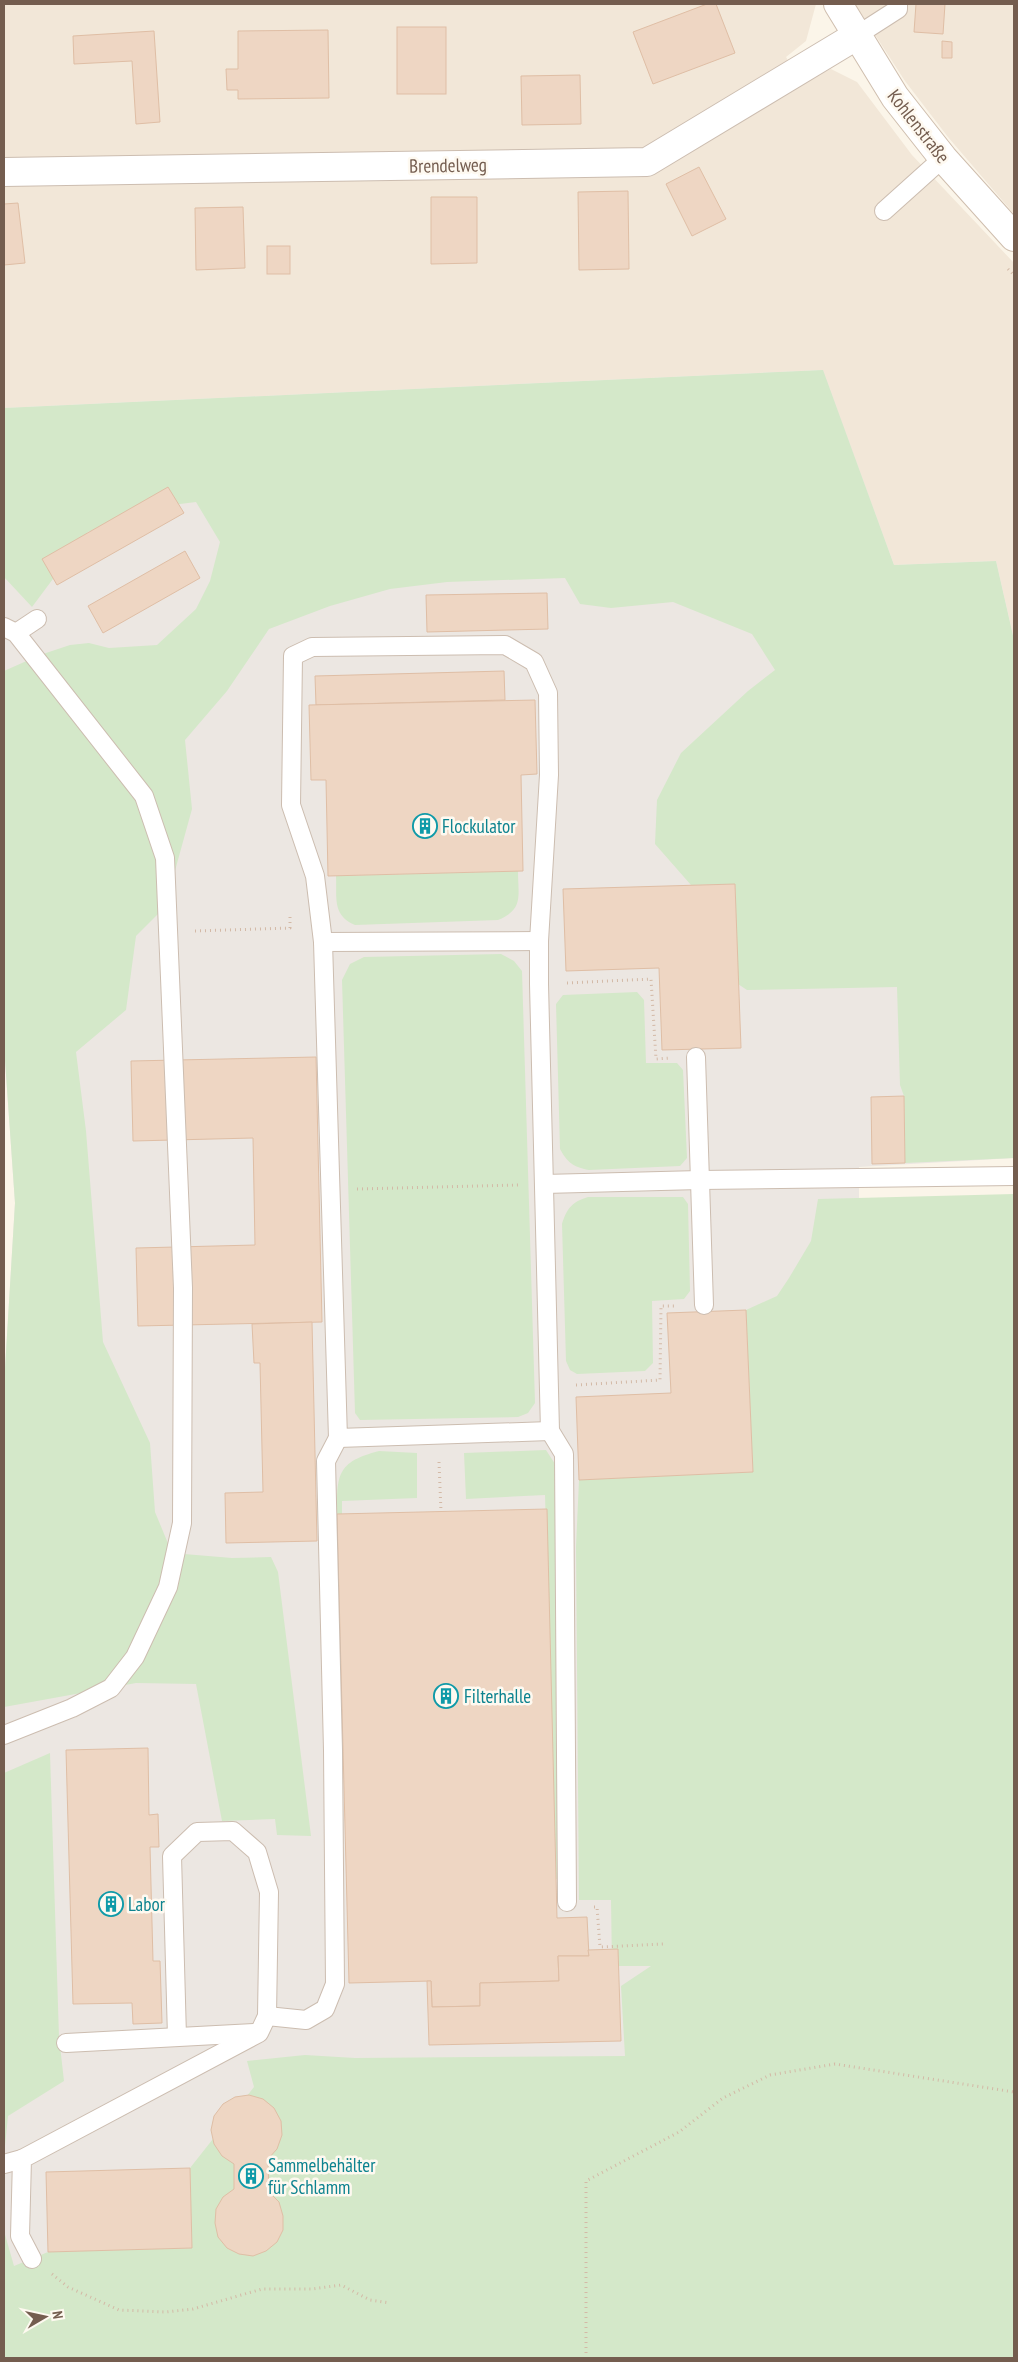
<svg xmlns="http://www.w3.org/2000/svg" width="1018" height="2362" font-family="'PT Sans Narrow',sans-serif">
	<rect width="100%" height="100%" fill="#fbf5e9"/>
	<g fill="#f2e7d8">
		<polygon points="4,4 816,4 806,41 786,57 801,82 831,69 857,82 912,155 1014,263 1014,640 996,561 894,565 822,370 4,408"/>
		<polygon points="855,4 1014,4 1014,214 948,137 905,81"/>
	</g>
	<polygon fill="#ece7e2" points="823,370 894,565 996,561 1014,640 1014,1158 859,1167 859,1211 1014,2358 4,2358 4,1385 15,1203 4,1046 4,408"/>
	<g fill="#d4e8c9">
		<polygon points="823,370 894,565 996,561 1014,640 1014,1158 905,1163 904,1096 900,1085 897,987 747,990 738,984 735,884 691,885 655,844 657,800 681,753 748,691 775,670 752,634 673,602 611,608 580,604 565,578 447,582 390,589 330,606 269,629 227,691 185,740 192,809 165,907 136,936 126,1010 76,1052 86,1131 103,1342 150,1443 155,1512 172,1553 232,1558 271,1557 278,1572 311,1836 277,1835 275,1819 222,1821 196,1684 136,1683 4,1707 4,1385 15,1203 4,1046 4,671 40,655 70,645 89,643 109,648 157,645 196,609 210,581 220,542 196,502 140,509 88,532 32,607 4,577 4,408"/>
		<path d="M518 871C518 896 524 909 498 920L355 925C332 915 337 898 336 876Z"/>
		<polygon points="501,954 514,961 522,971 535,1403 528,1413 518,1417 360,1420 355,1413 342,980 350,964 364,957"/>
		<path d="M637 992 644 1000 646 1063H677L683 1070 687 1158 680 1166 589 1170C573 1167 567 1162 560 1149L556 1004 563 995Z"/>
		<polygon points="1014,1194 1014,2358 4,2358 4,1773 50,1753 59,2037 64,2081 8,2116 5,2146 4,2231 14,2266 48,2252 192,2248 190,2168 254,2087 247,2061 305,2055 355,2058 625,2056 621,1986 651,1966 612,1966 611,1900 579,1900 576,1547 579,1480 753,1472 746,1310 777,1296 789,1278 811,1241 818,1199"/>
		<path d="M588 1197H683L688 1204 690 1291 684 1299 652 1301 653 1363 645 1371 577 1374 570 1370 566 1361 562 1224C567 1208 572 1202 588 1197Z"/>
		<polygon points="546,1450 557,1467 563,1877 556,1879 545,1495 466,1499 464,1453"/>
		<path d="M379 1451 417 1453V1498L342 1501V1514H337C337 1474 337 1462 379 1451Z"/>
	</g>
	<g fill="#eed6c3" stroke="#dfbea5">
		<polygon points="707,4 716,4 735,53 653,84 633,32"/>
		<polygon points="916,4 945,4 943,34 914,32"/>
		<rect x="397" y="27" width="49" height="67"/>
		<polygon points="328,30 329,98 238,99 238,90 227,90 226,69 238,69 238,31"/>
		<polygon points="154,31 160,122 136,124 132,61 74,64 73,36"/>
		<polygon points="942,41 952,42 952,58 942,58"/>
		<polygon points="580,75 581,124 522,125 521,76"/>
		<polygon points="699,167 726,219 692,236 666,184"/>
		<polygon points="628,191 629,269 579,270 578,192"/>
		<polygon points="431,197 477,197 477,263 431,264"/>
		<polygon points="18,203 25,263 4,265 4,204"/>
		<polygon points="243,207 245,268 196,270 195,208"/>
		<rect x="267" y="246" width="23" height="28"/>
		<polygon points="168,487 184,513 57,585 42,559"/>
		<polygon points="185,551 200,578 103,633 88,606"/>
		<polygon points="547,593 548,629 427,632 426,595"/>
		<polygon points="504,671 505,700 316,705 315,676"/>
		<polygon points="535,700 537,774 521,775 523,871 328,876 326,780 311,780 309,705"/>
		<polygon points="735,884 741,1048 662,1050 659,968 566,971 563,889"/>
		<polygon points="316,1057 322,1322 138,1326 136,1248 255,1245 253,1138 133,1141 131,1061"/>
		<polygon points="904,1096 905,1163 872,1164 871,1097"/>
		<polygon points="746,1310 753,1472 579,1480 576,1397 671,1393 667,1313"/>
		<polygon points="312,1322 317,1541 226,1543 225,1493 263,1492 260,1363 254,1363 252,1324"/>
		<polygon points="547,1509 557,1918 587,1917 589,1956 558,1956 559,1981 480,1983 480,2006 432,2007 431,1981 349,1983 337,1514"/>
		<polygon points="148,1748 149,1815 158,1814 159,1847 150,1847 153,1961 160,1961 162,2023 133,2024 132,2003 73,2004 66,1750"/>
		<polygon points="618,1949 621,2041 429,2045 427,1981 431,1981 432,2007 480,2006 480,1983 559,1981 558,1956 589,1956 588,1950"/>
		<polygon points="249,2095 263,2099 274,2108 281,2121 282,2135 277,2149 268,2159 269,2192 279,2202 283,2216 283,2230 277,2242 266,2251 253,2256 239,2254 227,2248 218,2237 215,2223 216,2209 223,2197 234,2189 234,2164 222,2156 214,2144 211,2130 214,2116 223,2104 235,2097"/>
		<polygon points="190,2168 192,2248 48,2252 46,2172"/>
	</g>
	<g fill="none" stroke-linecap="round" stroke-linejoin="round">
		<defs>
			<g id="lane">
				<polyline points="856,36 898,9 898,4"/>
				<polyline points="884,211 943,158"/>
				<polyline points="4,627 16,633 144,796 165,858 183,1288 182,1523 168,1587 135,1657 111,1688 72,1708 4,1735"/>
				<polyline points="16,633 37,619"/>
				<polyline points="539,941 323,942 338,1438 550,1431"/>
				<polyline points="323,942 315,876 291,805 293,656 312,647 505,645 534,662 548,693 549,775 539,941 539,984 550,1431 564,1454 567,1902"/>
				<polyline points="696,1057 704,1305"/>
				<polyline points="544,1184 700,1180 1014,1176"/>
				<polyline points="267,2016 306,2020 325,2009 335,1984 333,1750 326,1461 338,1438"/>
				<polyline points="66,2043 254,2033"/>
				<polyline points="4,2164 22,2159"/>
				<polyline points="32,2259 20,2236 22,2159 259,2033 267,2016 269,1892 257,1852 233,1831 197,1832 172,1856 177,2037"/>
			</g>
			<polyline id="street" points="4,172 647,162 856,36"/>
			<polyline id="secondary" points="838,4 895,97 943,158 1014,237"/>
		</defs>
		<use href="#lane" stroke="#ccbdb0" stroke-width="20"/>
		<use href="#street" stroke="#ccbdb0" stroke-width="30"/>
		<use href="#secondary" stroke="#cfbeae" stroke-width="30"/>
		<g stroke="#d3b9a6" stroke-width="3" stroke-dasharray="1 4" stroke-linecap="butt">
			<polyline points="1008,269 1014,275"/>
			<polyline points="195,931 290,928 290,914"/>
			<polyline points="567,983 651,979 656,1059 670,1058"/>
			<polyline points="357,1189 518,1185"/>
			<polyline points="576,1385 660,1380 661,1306 677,1306"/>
			<polyline points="439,1462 441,1512"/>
			<polyline points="594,1907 597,1907 600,1947 663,1944"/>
			<polyline points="52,2274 68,2287 119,2310 166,2312 193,2309 262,2289 312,2289 341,2285 370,2300 390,2303"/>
			<polyline points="586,2358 586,2181 679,2132 723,2098 770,2075 835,2064 1014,2092"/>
		</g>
		<use href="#lane" stroke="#fff" stroke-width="18"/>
		<use href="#street" stroke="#fff" stroke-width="28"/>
		<use href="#secondary" stroke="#fff" stroke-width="28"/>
	</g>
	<defs>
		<symbol id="building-ring" viewBox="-11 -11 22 22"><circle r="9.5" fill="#fef9f0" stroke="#0f9aa8" stroke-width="1.5"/><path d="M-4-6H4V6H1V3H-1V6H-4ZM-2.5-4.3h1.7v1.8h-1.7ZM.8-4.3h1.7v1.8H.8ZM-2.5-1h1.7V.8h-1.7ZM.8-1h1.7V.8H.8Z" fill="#0f9aa8"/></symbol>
	</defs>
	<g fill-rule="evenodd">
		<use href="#building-ring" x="411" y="812" width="28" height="28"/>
		<use href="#building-ring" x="432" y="1682" width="28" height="28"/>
		<use href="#building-ring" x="97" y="1890" width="28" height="28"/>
		<use href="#building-ring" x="237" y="2162" width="28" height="28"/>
	</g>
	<g text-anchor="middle" stroke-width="5" stroke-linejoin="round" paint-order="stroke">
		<g font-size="19" fill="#745d4f" stroke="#fef9f0">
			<text transform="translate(919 126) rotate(52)" y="7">Kohlenstraße</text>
			<text transform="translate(448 165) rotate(-1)" y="7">Brendelweg</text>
		</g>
		<g font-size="19" fill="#0d838f" stroke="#fef9f0" text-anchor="start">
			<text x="442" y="833">Flockulator</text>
			<text x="464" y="1703">Filterhalle</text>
			<text x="128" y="1911">Labor</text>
			<text x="268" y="2172">Sammelbehälter<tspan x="268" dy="22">für Schlamm</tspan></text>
		</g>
	</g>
	<rect width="1018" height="2362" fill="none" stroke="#745d4f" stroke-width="10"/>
	<g transform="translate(45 2317) rotate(81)" stroke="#fef9f0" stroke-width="4" paint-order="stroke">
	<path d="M0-4L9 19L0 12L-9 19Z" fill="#745d4f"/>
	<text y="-8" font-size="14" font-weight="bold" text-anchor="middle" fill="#745d4f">N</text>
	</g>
</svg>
